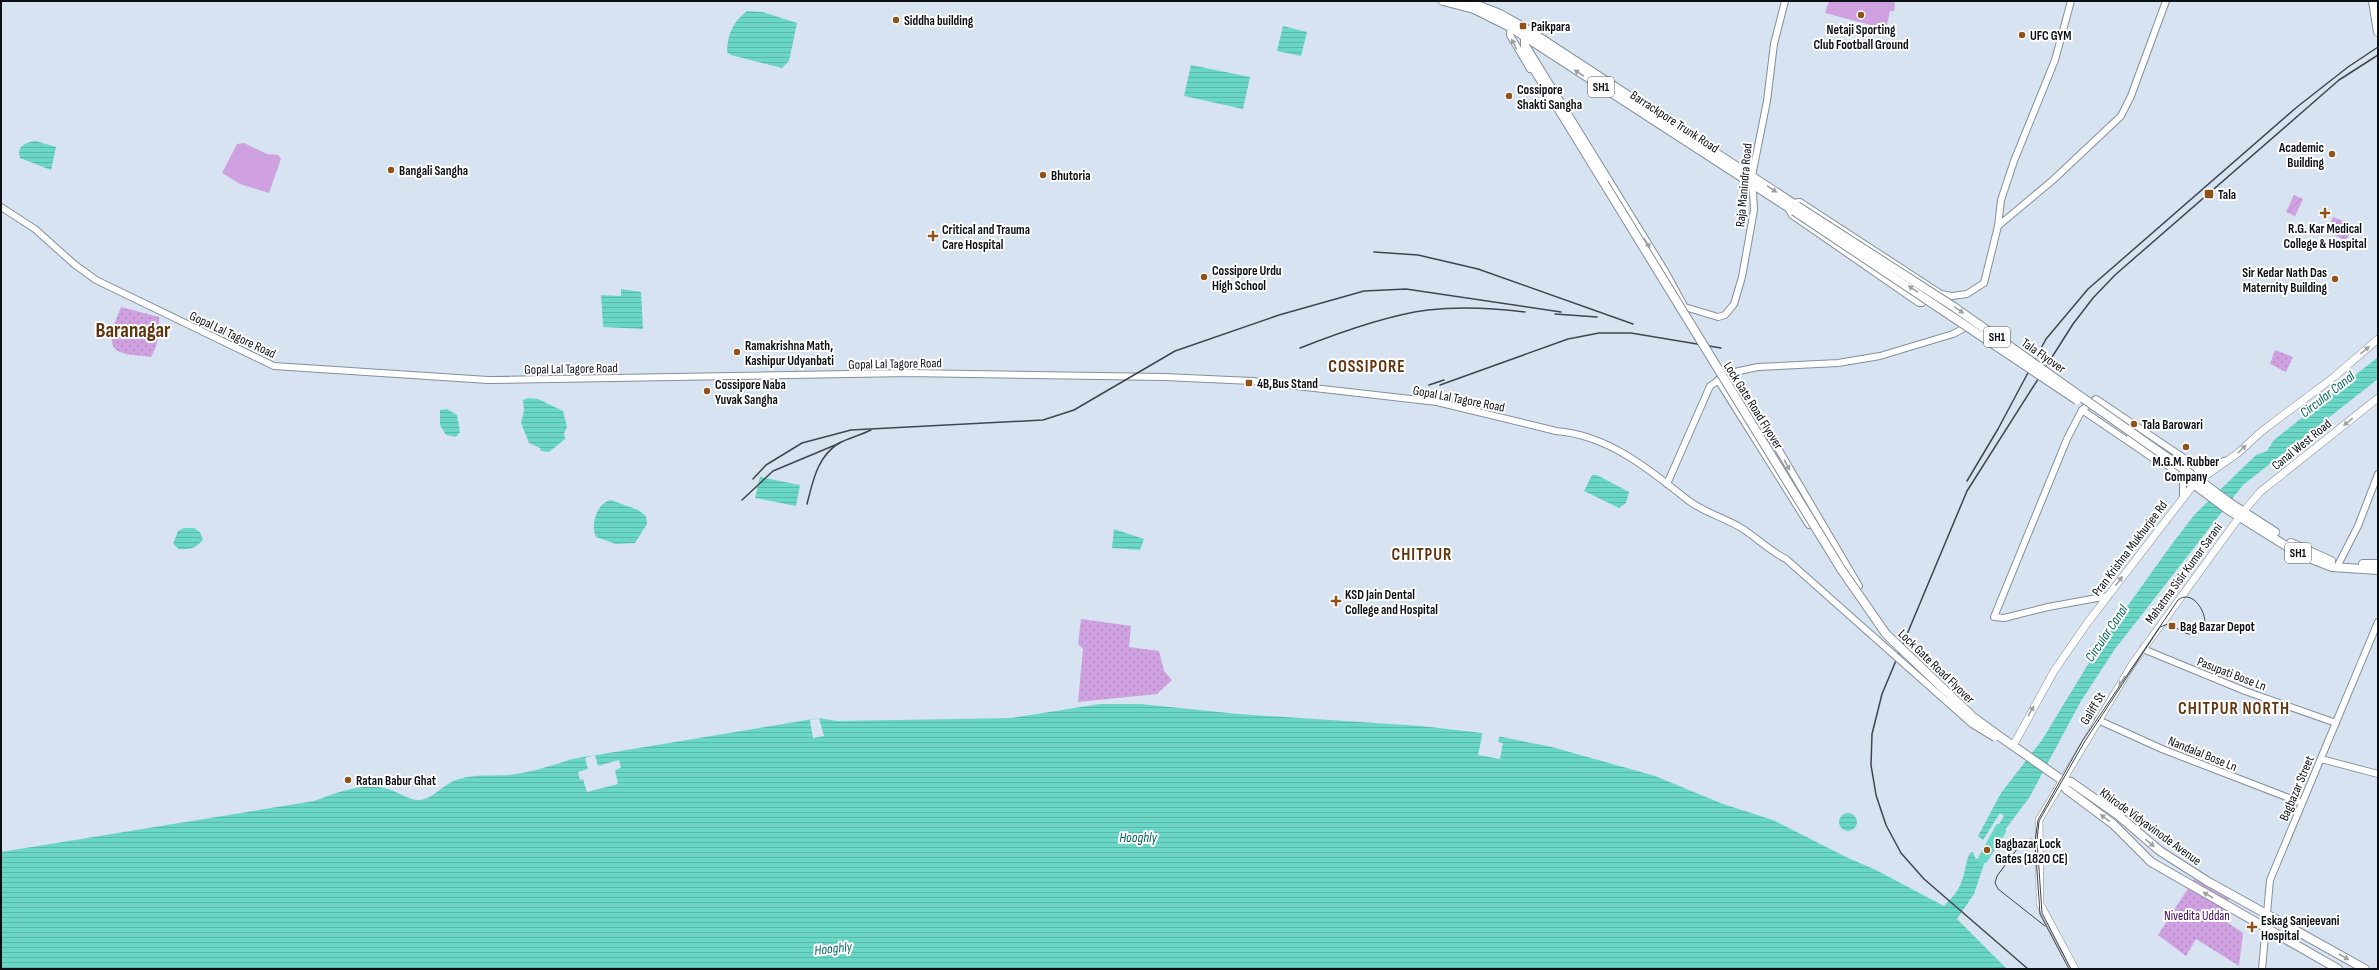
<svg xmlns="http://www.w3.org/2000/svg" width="2379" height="970" font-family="'Sofia Sans Condensed',sans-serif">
	<defs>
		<pattern id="park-dots" width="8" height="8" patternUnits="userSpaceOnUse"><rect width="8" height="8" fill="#cfa1e0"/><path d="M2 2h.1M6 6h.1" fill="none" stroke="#b18abf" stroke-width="1.8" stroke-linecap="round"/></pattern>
		<pattern id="garden-furrows" width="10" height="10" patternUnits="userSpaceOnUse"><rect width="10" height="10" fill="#cfa1e0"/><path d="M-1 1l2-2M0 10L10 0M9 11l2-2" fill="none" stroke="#b18abf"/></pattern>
		<pattern id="water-rules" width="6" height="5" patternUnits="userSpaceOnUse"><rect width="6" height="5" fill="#6ad7c6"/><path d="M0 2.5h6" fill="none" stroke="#5bb8a9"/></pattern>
	</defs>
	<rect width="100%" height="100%" fill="#d7e3f1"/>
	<g fill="#cfa1e0">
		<polygon points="1829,1 1892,1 1895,3 1894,11 1890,11 1886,29 1825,13"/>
		<polygon points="244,143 267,154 278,155 281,159 269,193 240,184 222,173 237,144"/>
	</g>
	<g fill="url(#park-dots)">
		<path d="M121 307 159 317C160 332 159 343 151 357 141 355 129 356 120 352 103 345 117 318 121 307Z"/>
		<polygon points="2275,350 2293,357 2286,372 2270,364"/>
		<polygon points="1081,619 1131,626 1129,647 1159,651 1164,671 1172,680 1157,694 1078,702 1083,649 1078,644"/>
		<polygon points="2194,879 2229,899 2219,917 2243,933 2239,966 2196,939 2186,956 2158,935"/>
	</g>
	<g fill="url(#garden-furrows)">
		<polygon points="2294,195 2303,199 2295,216 2286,212"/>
		<polygon points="2333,217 2353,225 2346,241 2327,231"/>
	</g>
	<g fill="url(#water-rules)">
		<path d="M747 11 763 12 797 23 789 61 782 68 731 55 727 52C727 34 734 21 747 11Z"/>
		<polygon points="1283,26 1307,32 1301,56 1277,51"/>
		<polygon points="1191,65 1250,77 1243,109 1184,96"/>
		<path d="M36 141 56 147 51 170 20 158C16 146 26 142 36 141Z"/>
		<polygon points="621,289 641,292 643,329 603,327 601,295 621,296"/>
		<polygon points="2378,357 2378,379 2243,485 2115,649 2081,701 2029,798 2004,831 1998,826 2004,816 2000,813 1983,840 1978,836 2001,793 2042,740 2101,643 2172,544 2195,514 2256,455 2267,451 2274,440"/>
		<polygon points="528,398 538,399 563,411 567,427 564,433 565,439 549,452 541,451 540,448 529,443 521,423 524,411 523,400"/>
		<polygon points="447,409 457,415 460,432 456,437 446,435 440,425 440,410"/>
		<polygon points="1592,475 1597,475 1629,492 1626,503 1619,508 1584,491"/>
		<polygon points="760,477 800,485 796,506 755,498"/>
		<path d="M611 500 638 510 646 516 647 524 635 543 616 544 596 537C590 524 597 503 611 500Z"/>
		<path d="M184 528H194L200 532 203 540C196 548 189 550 179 549L173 544 178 531Z"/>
		<polygon points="1114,529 1144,539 1140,550 1112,548"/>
		<path d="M1100 704H1141L1238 714 1421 726 1482 733 1552 747 1655 776 1723 804 1773 820 1846 857 1876 870 1944 906C1951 899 1959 891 1962 880 1966 871 1965 862 1970 853L1973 852 1975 858 1985 861 1974 894 1957 919 2007 969H1V852L314 801C338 792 363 782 388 789 398 792 409 800 419 800 433 800 443 783 459 779 475 774 493 776 510 775 531 772 552 766 572 759L819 718 837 721 1011 718Z"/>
		<circle cx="1848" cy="822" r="9"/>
	</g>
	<g fill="#d7e3f1">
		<polygon points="819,718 824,736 813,738 810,720"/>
		<polygon points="1483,731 1500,734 1498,742 1503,743 1500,759 1478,755"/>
		<polygon points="595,755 598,766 619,760 621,768 615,770 618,784 587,792 583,779 580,780 578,772 588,769 585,758"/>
	</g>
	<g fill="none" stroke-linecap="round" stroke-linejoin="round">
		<g stroke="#6ad7c6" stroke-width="4.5">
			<polygon points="1998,826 2004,831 1985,861 1980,859"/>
			<polyline points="1980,864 2002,826"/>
		</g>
		<defs>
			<g id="tertiary">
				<polyline points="1511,24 1510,35 1530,69"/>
				<polyline points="1527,47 1665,271 1683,304"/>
				<polyline points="1792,203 1800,202 1941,294 1952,296 1967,294 1984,283 1998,226 2001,200 2014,161 2055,60 2071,1"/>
				<path d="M1 207 35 229 74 264 96 280 274 366 488 380 908 373 1164 377 1252 381 1437 402 1556 431C1608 435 1649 469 1689 501 1705 513 1726 518 1743 529 1758 539 1770 551 1786 559"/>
				<polyline points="1788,208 1792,215 1919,303 1922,303 1927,296"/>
				<polyline points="1998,226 2053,180 2121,116 2131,96 2166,1"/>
				<polyline points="1678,305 1718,317 1725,315 1734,304 1742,277 1754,210 1752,176 1767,101 1774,44 1785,1"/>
				<polyline points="1730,373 1760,424 1776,445 1859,586"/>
				<polyline points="1718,380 1809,525"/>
				<polyline points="2082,410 2160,463"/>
				<polyline points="2177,476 2183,480 2183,496"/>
				<polyline points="1667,484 1710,386 1730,373 1758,367 1838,363 1880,356 1953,334 1968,326"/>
				<polyline points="2337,567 2358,526 2378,474"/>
				<polyline points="2108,596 2048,607 2004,618 1994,617 2067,439 2082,410 2096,399 2184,458 2197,470 2206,470 2224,461"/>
				<polyline points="2143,649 2245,691 2336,723"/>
				<polyline points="2098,720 2162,749 2302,803"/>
				<polyline points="2321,759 2378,774"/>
				<polyline points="2262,969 2270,880 2378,622"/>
			</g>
			<g id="secondary">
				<polyline points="2013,746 2054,671 2088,622 2194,484 2238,453 2262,431 2334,377 2378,339"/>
				<polyline points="2075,969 2040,904 2039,820 2133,663 2243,512 2260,492 2378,398"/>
			</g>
			<g id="primary">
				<polyline points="1443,1 1474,9 1510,27 1794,211"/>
				<polyline points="1467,1 1500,14 1525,28 1797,206"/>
				<polyline points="2373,1 2378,32"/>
				<polyline points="1525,32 1525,50 1529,61 1604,183"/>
				<polyline points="2131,437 2227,509 2299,554 2332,567 2378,570"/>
				<polyline points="2192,475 2230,503 2275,532"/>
				<polyline points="2291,543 2331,561"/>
				<polyline points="2363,564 2378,564"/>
				<polyline points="1999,736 2062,780 2066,789 2113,824 2151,862 2338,969"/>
				<polyline points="2062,780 2071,782 2118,815 2160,851 2207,881 2365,969"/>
			</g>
		</defs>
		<use href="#tertiary" stroke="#838f9b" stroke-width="8"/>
		<use href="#secondary" stroke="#838f9b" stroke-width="8"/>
		<use href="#primary" stroke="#838f9b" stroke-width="10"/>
		<use href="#tertiary" stroke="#fff" stroke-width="6"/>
		<use href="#secondary" stroke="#fff" stroke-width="7"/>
		<use href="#primary" stroke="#fff" stroke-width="8"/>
		<g stroke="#40464d" stroke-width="1">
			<polyline points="2037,845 2032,839 2023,841 1997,876 1995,883 1998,889 2045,926"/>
			<path d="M2069 969 2040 914 2035 842 2038 820 2083 740 2178 600C2193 588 2209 615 2204 628 2192 643 2180 628 2168 624L2160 627 2085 741 2039 821 2037 840 2042 913 2071 969"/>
		</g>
		<g stroke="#40464d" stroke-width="1.5">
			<polyline points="1374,252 1418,255 1478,269 1633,324"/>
			<polyline points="1555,314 1597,317"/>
			<path d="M1300 348C1338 333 1388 315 1428 310 1461 306 1493 308 1525 312"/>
			<polyline points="1429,385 1444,380"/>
			<polyline points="1440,385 1568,339 1599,333 1631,333 1721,348"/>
			<polyline points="753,479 766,465 802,443 851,430 1043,420 1074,410 1175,351 1279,315 1364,291 1406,289 1561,312"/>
			<polyline points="1967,481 1998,429 2046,339 2088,289 2297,107 2348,67 2378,47"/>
			<polyline points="742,500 773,471 840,443"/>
			<path d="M807 504C813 481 817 457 839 443 849 438 861 435 871 430"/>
			<polyline points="2028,969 1924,879 1901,853 1886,825 1876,795 1871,765 1872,734 1882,694 1967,491 2073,324 2093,298 2115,275 2339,80 2378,55"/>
		</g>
		<defs>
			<polyline id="tertiary-bridge" points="1786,559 1972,724 1995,738"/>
			<g id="primary-bridge">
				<polyline points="1604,183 1841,569 1886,634 1973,717 1999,736"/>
				<polyline points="1797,206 1954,307 2192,475"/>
				<polyline points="1794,211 2077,400"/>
			</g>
		</defs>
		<use href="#tertiary-bridge" stroke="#838f9b" stroke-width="8" stroke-linecap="butt"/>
		<use href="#primary-bridge" stroke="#838f9b" stroke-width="10" stroke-linecap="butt"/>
		<use href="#tertiary-bridge" stroke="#fff" stroke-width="6"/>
		<use href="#primary-bridge" stroke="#fff" stroke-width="8"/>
	</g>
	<defs><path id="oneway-solid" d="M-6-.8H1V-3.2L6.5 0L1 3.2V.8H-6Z"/></defs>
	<g fill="#9e9fa1">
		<use href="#oneway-solid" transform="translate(1514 44) rotate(-117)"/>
		<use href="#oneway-solid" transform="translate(1579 73) rotate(-147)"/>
		<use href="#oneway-solid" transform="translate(1772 189) rotate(34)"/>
		<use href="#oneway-solid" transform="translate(1647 243) rotate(58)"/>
		<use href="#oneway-solid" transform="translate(1913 289) rotate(-146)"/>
		<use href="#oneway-solid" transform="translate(1959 310) rotate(35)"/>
		<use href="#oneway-solid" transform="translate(2365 350) rotate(-39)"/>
		<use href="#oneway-solid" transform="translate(2348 422) rotate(141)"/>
		<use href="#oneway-solid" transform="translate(2242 449) rotate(-45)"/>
		<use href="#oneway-solid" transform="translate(1787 465) rotate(61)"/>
		<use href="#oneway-solid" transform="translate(2119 581) rotate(-53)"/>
		<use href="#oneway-solid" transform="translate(2122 681) rotate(122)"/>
		<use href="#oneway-solid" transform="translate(2031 711) rotate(-60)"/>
		<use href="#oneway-solid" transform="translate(2105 818) rotate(-143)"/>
		<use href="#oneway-solid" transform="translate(2150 843) rotate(40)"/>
		<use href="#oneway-solid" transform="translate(2208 895) rotate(-150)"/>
		<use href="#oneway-solid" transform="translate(2344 957) rotate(30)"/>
	</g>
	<g fill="#915218" stroke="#fff" stroke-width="1.5">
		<circle cx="1861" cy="15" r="4"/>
		<circle cx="896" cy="20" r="4"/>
		<rect x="1519" y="22" width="8" height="8" rx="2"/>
		<circle cx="2022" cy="35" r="4"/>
		<circle cx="1509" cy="96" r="4"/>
		<circle cx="2332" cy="154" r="4"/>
		<circle cx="391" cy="170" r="4"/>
		<circle cx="1043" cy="175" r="4"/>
		<rect x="2204" y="189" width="10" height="10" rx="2"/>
		<path d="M2323 207h4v4h4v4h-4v4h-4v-4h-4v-4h4z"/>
		<path d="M931 230h4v4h4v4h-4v4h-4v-4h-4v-4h4z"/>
		<circle cx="1204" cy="277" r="4"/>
		<circle cx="2335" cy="279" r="4"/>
		<circle cx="737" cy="352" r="4"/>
		<rect x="1245" y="379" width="8" height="8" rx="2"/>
		<circle cx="707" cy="391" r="4"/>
		<circle cx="2134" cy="424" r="4"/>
		<circle cx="2186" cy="447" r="4"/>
		<path d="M1334 595h4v4h4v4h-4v4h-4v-4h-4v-4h4z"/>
		<rect x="2168" y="622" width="8" height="8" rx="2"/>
		<circle cx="348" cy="780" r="4"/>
		<circle cx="1987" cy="850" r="4"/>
		<path d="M2250 921h4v4h4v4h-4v4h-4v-4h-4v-4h4z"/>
	</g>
	<g text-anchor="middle" stroke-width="4" stroke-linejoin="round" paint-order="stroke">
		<g fill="#fff" stroke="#55585b" stroke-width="1">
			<rect x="1588" y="77" width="26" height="20" rx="3"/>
			<rect x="1984" y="327" width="26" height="20" rx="3"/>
			<rect x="2285" y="543" width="26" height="20" rx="3"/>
		</g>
		<g font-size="12" font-weight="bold" fill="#0c1015">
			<text x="1601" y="91">SH1</text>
			<text x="1997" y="341">SH1</text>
			<text x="2298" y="557">SH1</text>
		</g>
		<g font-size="13" font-weight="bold" fill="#0c1015" stroke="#fff" text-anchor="start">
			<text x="904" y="25">Siddha building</text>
			<text x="1531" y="31">Paikpara</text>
			<text x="1861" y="34" text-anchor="middle">Netaji Sporting<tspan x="1861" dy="15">Club Football Ground</tspan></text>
			<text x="2030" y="40">UFC GYM</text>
			<text x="1517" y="94">Cossipore<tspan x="1517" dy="15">Shakti Sangha</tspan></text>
			<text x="2324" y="152" text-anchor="end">Academic<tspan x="2324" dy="15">Building</tspan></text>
			<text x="399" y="175">Bangali Sangha</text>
			<text x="1051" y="180">Bhutoria</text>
			<text x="2218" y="199">Tala</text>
			<text x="2325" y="233" text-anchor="middle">R.G. Kar Medical<tspan x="2325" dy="15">College &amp; Hospital</tspan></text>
			<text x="942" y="234">Critical and Trauma<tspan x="942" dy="15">Care Hospital</tspan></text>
			<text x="1212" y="275">Cossipore Urdu<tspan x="1212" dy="15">High School</tspan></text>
			<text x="2327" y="277" text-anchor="end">Sir Kedar Nath Das<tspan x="2327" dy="15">Maternity Building</tspan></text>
			<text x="745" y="350">Ramakrishna Math,<tspan x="745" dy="15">Kashipur Udyanbati</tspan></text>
			<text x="1257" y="388">4B,Bus Stand</text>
			<text x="715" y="389">Cossipore Naba<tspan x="715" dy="15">Yuvak Sangha</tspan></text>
			<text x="2142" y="429">Tala Barowari</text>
			<text x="2186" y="466" text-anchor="middle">M.G.M. Rubber<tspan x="2186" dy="15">Company</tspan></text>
			<text x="1345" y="599">KSD Jain Dental<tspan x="1345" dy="15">College and Hospital</tspan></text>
			<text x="2180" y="631">Bag Bazar Depot</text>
			<text x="356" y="785">Ratan Babur Ghat</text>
			<text x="1995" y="848">Bagbazar Lock<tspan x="1995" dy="15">Gates (1820 CE)</tspan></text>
			<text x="2261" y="925">Eskag Sanjeevani<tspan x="2261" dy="15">Hospital</tspan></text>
		</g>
		<g font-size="13" fill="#0c1015" stroke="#fff">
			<text transform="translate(1675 121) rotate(33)" y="5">Barrackpore Trunk Road</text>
			<text transform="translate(1743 185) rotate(-85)" y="5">Raja Manindra Road</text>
			<text transform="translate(233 334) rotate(25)" y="5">Gopal Lal Tagore Road</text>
			<text transform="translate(2044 355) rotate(35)" y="5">Tala Flyover</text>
			<text transform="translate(895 363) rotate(-1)" y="5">Gopal Lal Tagore Road</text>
			<text transform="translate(571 368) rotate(-1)" y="5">Gopal Lal Tagore Road</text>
			<text transform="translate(1459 398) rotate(11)" y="5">Gopal Lal Tagore Road</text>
			<text transform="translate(1754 405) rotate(58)" y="5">Lock Gate Road Flyover</text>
			<text transform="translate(2301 444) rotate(-39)" y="5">Canal West Road</text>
			<text transform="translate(2129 548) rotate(-53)" y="5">Pran Krishna Mukhurjee Rd</text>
			<text transform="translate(2183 573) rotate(-54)" y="5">Mahatma Sisir Kumar Sarani</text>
			<text transform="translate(1937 666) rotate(44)" y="5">Lock Gate Road Flyover</text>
			<text transform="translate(2232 673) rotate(21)" y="5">Pasupati Bose Ln</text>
			<text transform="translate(2092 708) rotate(-59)" y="5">Galiff St</text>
			<text transform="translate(2203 753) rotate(22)" y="5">Nandalal Bose Ln</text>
			<text transform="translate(2296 788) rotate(-67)" y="5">Bagbazar Street</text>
			<text transform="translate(2151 826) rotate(36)" y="5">Khirode Vidyavinode Avenue</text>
		</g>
		<g font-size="13" fill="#450756" stroke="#fff">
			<text x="2197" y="920">Nivedita Uddan</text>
		</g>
		<g font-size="14" font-style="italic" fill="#06655b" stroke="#fff">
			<text transform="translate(2327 394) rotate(-38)" y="5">Circular Canal</text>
			<text transform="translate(2106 633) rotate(-56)" y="5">Circular Canal</text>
			<text x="1138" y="842">Hooghly</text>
			<text transform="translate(833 948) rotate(-6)" y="5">Hooghly</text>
		</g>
		<g font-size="17" font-weight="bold" letter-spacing="1" fill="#61360f" stroke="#fff">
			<text x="1367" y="372">COSSIPORE</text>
			<text x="1422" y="560">CHITPUR</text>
			<text x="2234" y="714">CHITPUR NORTH</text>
		</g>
		<g font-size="21" font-weight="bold" fill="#61360f" stroke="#fff">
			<text x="133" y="337">Baranagar</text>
		</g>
	</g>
	<rect width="2379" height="970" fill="none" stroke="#0c1015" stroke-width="4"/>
</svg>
